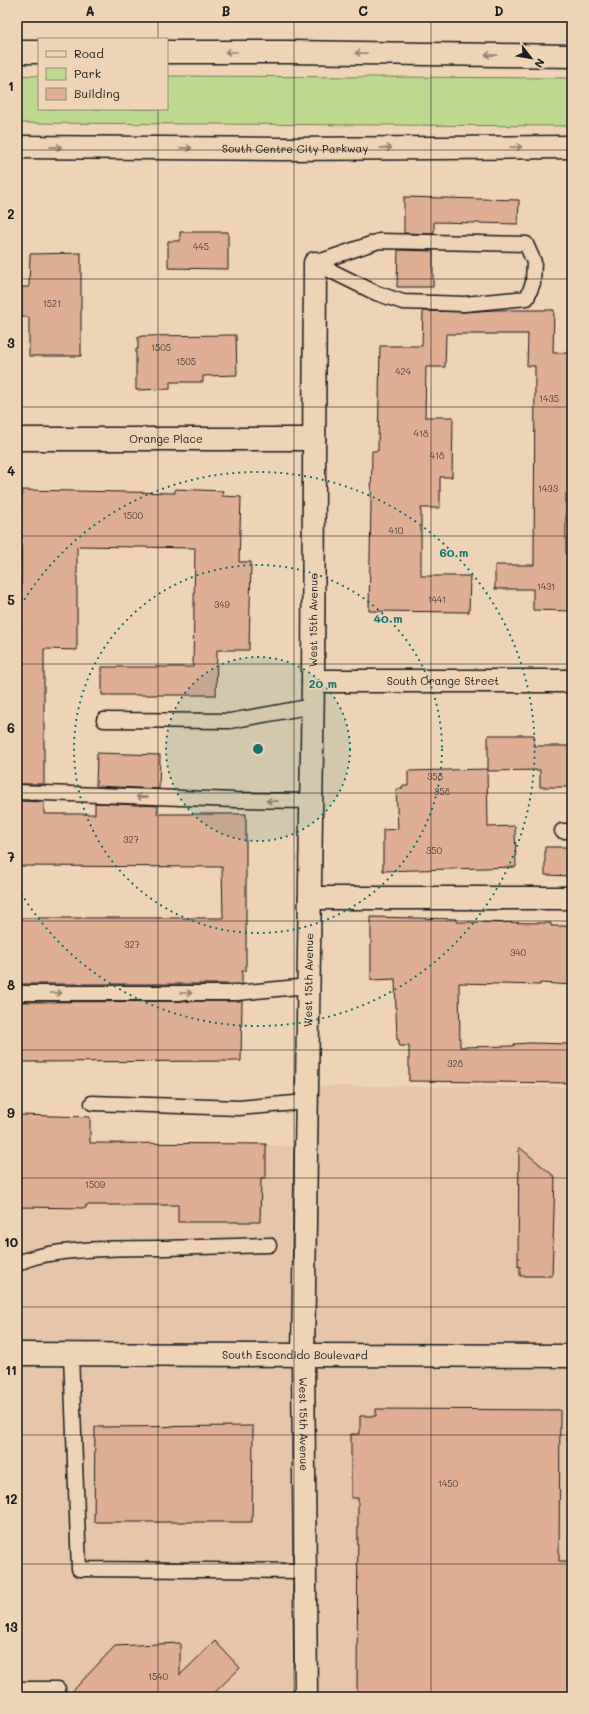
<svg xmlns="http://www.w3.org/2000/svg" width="589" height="1714" font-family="Mali,sans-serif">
	<rect width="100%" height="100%" fill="#eed3b5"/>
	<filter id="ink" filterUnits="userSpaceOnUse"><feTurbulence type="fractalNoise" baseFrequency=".025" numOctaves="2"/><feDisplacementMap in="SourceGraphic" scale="8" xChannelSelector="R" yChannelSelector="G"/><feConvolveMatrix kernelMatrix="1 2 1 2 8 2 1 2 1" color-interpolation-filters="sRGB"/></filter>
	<g filter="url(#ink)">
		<polygon fill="#e6c5a8" points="307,1086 572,1087 572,1697 17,1697 17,1142 305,1146"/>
		<polygon fill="#bed88f" stroke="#6d7a56" points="17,75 39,76 39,109 167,109 167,76 572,78 572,126 17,123"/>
		<g fill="#dfaf93" stroke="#1c1c1c">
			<polygon points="404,197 519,200 518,224 434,222 434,234 404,233"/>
			<polygon points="180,232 228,232 228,269 168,268 168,241 180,241"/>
			<polygon points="398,250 433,251 433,287 397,287"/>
			<polygon points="81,253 81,356 29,356 29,317 22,317 22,287 29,287 30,254"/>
			<polygon points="494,310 554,310 553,353 572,353 572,493 566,493 566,554 571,554 571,611 533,610 533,589 495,589 495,565 534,565 535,366 527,366 528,334 446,334 445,367 426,367 425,417 453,417 452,477 440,477 440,508 421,508 421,576 470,576 469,612 369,611 372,451 378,451 380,346 422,346 423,311 464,312"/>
			<polygon points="236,335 237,375 203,376 203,382 170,382 170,389 136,390 136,349 138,349 138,337 141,337 141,336"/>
			<polygon points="175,489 223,491 222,496 241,497 239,562 251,562 249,650 217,650 216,695 102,695 102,667 193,667 195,548 80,546 77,547 77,650 44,649 44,784 17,784 17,669 19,669 21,630 22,490 175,493"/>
			<polygon points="488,735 534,735 534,746 572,746 572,787 540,787 540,770 488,771"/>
			<polygon points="97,753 160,755 159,789 96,786"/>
			<polygon points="487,769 488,827 515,826 516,867 383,871 383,830 398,829 396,789 402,789 402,786 408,786 408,771"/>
			<polygon points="17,801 44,802 44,814 95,814 95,803 158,806 157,814 246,814 246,971 242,971 242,984 17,984 17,918 223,918 222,867 17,866"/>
			<polygon points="545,847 572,847 572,876 545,875"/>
			<polygon points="371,917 457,919 457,922 551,923 551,926 572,926 572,985 540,983 540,985 459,983 460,1047 514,1046 514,1044 529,1043 572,1044 572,1083 409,1081 409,1046 399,1046 399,1040 397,1040 395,979 371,980"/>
			<polygon points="242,1001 241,1061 17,1062 17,1002"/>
			<polygon points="19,1115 90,1117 90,1143 266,1144 266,1178 261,1178 260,1222 178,1222 178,1205 86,1205 86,1208 18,1207"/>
			<polygon points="519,1147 555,1177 552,1276 520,1276 520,1266 518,1267"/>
			<polygon points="376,1409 560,1410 559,1561 572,1561 572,1697 357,1697 358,1498 351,1498 351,1434 360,1434 360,1416 376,1416"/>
			<polygon points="253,1426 252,1522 94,1522 95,1427"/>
			<polygon points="215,1641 240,1668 210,1697 67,1697 115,1646 180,1643 180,1675"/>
		</g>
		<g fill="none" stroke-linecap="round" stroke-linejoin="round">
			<defs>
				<g id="lane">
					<polygon points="379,241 526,244 534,262 533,283 527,298 464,304 403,302 376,293 315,263"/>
					<polyline points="104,720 230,721 313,706"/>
					<polyline points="17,792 236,800 311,801"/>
					<polyline points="562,831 572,831"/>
					<polyline points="17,993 237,993 308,986"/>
					<polyline points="92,1103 239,1108 306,1102"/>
					<path d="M17 1265C39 1247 133 1248 165 1248 199 1247 234 1246 269 1245"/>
					<polyline points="71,1354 79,1569 305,1571"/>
					<polyline points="17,1689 58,1689"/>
				</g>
				<g id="street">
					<path id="s1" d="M17 439H314"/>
					<path id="s2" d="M313 681H572"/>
					<polyline points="310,898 572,898"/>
					<path id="s3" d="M303 1356 313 681 315 263"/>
				</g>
				<g id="secondary">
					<path id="s4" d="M17 1354 572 1356"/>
					<path id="s5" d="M303 1356 306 1697"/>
				</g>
				<g id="highway">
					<polyline points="17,52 39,52"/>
					<polyline points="167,52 288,52 572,56"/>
					<path id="s6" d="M17 147 284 149 572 147"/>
				</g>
			</defs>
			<use href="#lane" stroke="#1c1c1c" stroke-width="17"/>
			<use href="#street" stroke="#1c1c1c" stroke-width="25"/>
			<use href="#secondary" stroke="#1c1c1c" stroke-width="25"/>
			<use href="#highway" stroke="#1c1c1c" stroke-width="25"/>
			<use href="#lane" stroke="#eed3b5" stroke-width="14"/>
			<use href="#street" stroke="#eed3b5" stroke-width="22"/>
			<use href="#secondary" stroke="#eed3b5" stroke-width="22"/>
			<use href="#highway" stroke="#eed3b5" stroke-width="22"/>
		</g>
		<defs><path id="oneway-shaft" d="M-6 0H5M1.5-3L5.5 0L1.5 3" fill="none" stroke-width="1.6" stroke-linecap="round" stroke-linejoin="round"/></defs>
		<g stroke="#908170">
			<use href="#oneway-shaft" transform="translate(231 52) rotate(-180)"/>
			<use href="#oneway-shaft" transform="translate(361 53) rotate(-179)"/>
			<use href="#oneway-shaft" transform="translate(491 55) rotate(-179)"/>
			<use href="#oneway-shaft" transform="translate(56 147) rotate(1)"/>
			<use href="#oneway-shaft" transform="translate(516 147) rotate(-1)"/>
			<use href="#oneway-shaft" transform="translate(186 148) rotate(1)"/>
			<use href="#oneway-shaft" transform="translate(386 148) rotate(-1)"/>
			<use href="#oneway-shaft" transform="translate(142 797) rotate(-178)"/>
			<use href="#oneway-shaft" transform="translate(272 801) rotate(-179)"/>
			<use href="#oneway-shaft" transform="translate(56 993)"/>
			<use href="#oneway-shaft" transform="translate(186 993)"/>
		</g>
	</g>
	<path fill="none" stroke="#1c1c1c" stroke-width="1" stroke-opacity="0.55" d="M158 17V39M294 17V1697M431 17V1697M158 109V1697M17 150H572M17 279H572M17 407H572M17 536H572M17 664H572M17 793H572M17 921H572M17 1050H572M17 1178H572M17 1307H572M17 1435H572M17 1564H572"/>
	<circle cx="258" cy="749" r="92" fill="#0f766e" fill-opacity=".12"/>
	<g fill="none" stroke="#0f766e" stroke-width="2" stroke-dasharray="2 4">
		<circle cx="258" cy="749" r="92"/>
		<circle cx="258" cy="749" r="184"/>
		<path d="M18 610A277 277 0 1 1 18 888"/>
	</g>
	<g text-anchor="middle" stroke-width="3" stroke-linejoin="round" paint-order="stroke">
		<g font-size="9" fill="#4d413a">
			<text x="201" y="250">445</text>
			<text x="52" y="307">1521</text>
			<text x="161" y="351">1505</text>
			<text x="186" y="365">1505</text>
			<text x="403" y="375">424</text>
			<text x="549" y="402">1435</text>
			<text x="421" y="437">418</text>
			<text x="437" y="459">418</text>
			<text x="548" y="492">1433</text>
			<text x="133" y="519">1500</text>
			<text x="396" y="534">410</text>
			<text x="546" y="590">1431</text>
			<text x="437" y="603">1441</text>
			<text x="222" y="608">349</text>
			<text x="435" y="780">358</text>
			<text x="442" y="795">358</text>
			<text x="131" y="843">327</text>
			<text x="434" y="854">350</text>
			<text x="132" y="948">327</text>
			<text x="518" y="956">340</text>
			<text x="455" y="1067">328</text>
			<text x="95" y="1188">1509</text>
			<text x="448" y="1487">1450</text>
			<text x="158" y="1680">1540</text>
		</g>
		<g font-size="11" fill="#1c1c1c" stroke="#eed3b5">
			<text dy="4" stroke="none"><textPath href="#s6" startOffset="278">South Centre City Parkway</textPath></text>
			<text dy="4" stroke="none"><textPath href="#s1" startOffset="149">Orange Place</textPath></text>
			<text dy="4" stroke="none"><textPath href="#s3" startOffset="736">West 15th Avenue</textPath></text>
			<text dy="4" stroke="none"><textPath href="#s2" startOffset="130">South Orange Street</textPath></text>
			<text dy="4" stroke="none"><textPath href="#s3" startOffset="376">West 15th Avenue</textPath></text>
			<text dy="4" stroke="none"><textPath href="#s4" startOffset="278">South Escondido Boulevard</textPath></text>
			<text dy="4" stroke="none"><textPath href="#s5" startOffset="68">West 15th Avenue</textPath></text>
		</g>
	</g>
	<circle cx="258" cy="749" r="6" fill="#0f766e" stroke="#eed3b5" stroke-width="2"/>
	<g font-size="12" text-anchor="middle" font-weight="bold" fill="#0f766e" stroke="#eed3b5" stroke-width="3" stroke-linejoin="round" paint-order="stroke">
		<text x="454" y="557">60 m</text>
		<text x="388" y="623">40 m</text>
		<text x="323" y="688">20 m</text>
	</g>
	<rect width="589" height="1714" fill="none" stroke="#eed3b5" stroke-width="44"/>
	<rect x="38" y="38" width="130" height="72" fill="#eed3b5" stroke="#9a8a78"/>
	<rect x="46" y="51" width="20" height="6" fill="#eed3b5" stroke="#9a8a78"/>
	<text x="74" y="58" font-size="12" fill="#1c1c1c">Road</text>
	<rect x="46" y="68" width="20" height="12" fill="#bed88f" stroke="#9a8a78"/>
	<text x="74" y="78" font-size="12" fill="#1c1c1c">Park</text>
	<rect x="46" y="88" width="20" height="12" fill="#dfaf93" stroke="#9a8a78"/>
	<text x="74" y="98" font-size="12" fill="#1c1c1c">Building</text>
	<g transform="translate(531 58) rotate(121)" stroke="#eed3b5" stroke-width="3" paint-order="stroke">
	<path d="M0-3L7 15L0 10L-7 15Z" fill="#1c1c1c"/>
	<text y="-6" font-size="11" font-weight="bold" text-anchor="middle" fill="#1c1c1c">N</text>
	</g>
	<rect x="22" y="22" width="545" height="1670" fill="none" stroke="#1c1c1c" stroke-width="1.5"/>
	<g font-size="13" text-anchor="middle" font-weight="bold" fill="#1c1c1c">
		<text x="90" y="16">A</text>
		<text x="226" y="16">B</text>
		<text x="363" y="16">C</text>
		<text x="499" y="16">D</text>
		<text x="11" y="91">1</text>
		<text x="11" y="219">2</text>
		<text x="11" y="348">3</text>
		<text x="11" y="476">4</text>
		<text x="11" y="605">5</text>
		<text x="11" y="733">6</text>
		<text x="11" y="862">7</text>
		<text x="11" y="990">8</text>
		<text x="11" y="1118">9</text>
		<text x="11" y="1247">10</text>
		<text x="11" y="1375">11</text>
		<text x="11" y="1504">12</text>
		<text x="11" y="1632">13</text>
	</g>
</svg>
